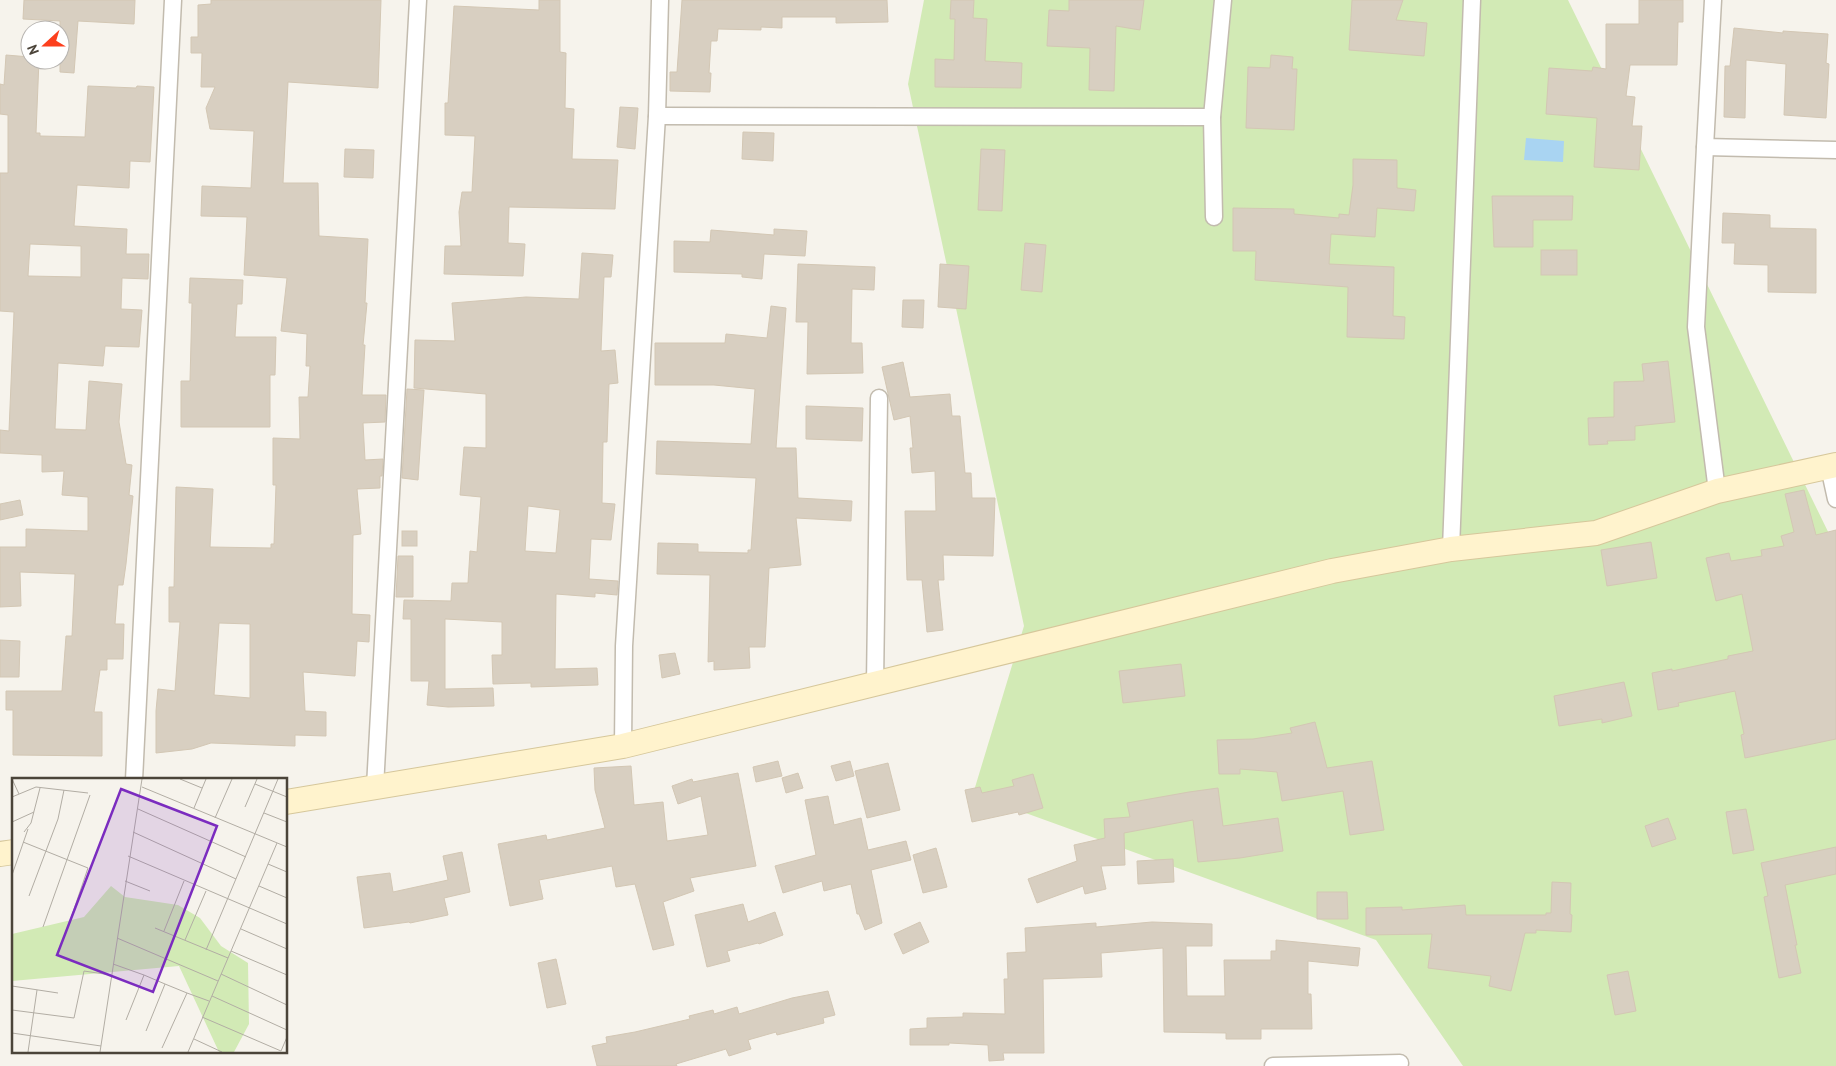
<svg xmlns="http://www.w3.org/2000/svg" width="1836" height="1066" font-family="'PT Sans',sans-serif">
	<rect width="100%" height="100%" fill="#f6f3ec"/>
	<polygon fill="#d2eab5" points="924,0 1568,0 1836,548 1836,1066 1463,1066 1376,940 973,794 1024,626 908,84"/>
	<polygon fill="#a9d4f2" points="1526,138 1564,141 1563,162 1524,160"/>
	<g fill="#d8cfc1" stroke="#d3c7b4" fill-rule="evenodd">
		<polygon points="24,0 135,0 134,24 78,21 74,73 60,72 60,21 23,19"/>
		<path d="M211 0H381L378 88 288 82 283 183H318L319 236 368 239 365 303H367L363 345H365L362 395H386L385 422 363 423 365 460 383 459 382 476H380V488L357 489 361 534 353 535 352 614 370 615 369 642 357 641 355 676 303 672 305 711 326 712V736L295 735V746L211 743 192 749 156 753V711L158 689 175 691 180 622H169V587H174L176 487 213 489 210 547 271 548V544H274L276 485H273V438L300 439 299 397H308L310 366H306L307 334 281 331 287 278 244 275 247 217 201 216 202 186 251 188 254 131 210 129 206 108 215 87H201L202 53H191V37H198V5L211 4ZM219 623 250 624V698L214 695Z"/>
		<polygon points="539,0 560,0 560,52 566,53 565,108 574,109 572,159 618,160 615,209 509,207 508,243 525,244 523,276 444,274 445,246 461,246 459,212 462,192 472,192 475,136 445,135 445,103 448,103 454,6 539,10"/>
		<polygon points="682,0 887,0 888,22 836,23 836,17 782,17 782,28 761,27 761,30 718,29 717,41 711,41 709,73 711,73 710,92 670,91 670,72 677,72"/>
		<polygon points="951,0 974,0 973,18 987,19 985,61 1022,63 1021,88 935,87 935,59 954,60 955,19 950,19"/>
		<polygon points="1069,0 1144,0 1140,30 1116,26 1114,91 1089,90 1090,48 1047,46 1049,10 1069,11"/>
		<polygon points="1352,0 1403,0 1396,20 1427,23 1424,56 1349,50"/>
		<polygon points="1639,0 1683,0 1683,22 1678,22 1677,65 1630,65 1626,96 1635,97 1632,126 1642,126 1639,170 1594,167 1597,118 1546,114 1549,68 1592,71 1593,67 1606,69 1606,24 1639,24"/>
		<polygon points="1734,28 1783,33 1783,31 1828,34 1826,63 1829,64 1826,118 1784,115 1786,64 1746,60 1745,118 1724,117 1725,66 1730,66"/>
		<path d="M6 55 30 57V60H39L36 133H40V136L85 137 88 86 136 88 137 86 154 87 150 162 130 161 129 188 77 185 74 226 127 229 126 254H149L148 279 122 278 121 309 142 310 139 347 105 346 103 366 58 363 55 429 86 430 89 381 122 384 119 422 126 464 132 465 129 495 133 496 126 564 123 585H118L115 624H124L123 659H107V670H100L94 712H102V756L13 755V710H6V691H62L66 636H72L75 574 20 572 21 606 0 607V547H26V529L88 531V497L62 495 64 471 42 472V455L0 453V430L9 431 14 312 0 311V173H8V115L0 114V84L4 85ZM30 244 81 246V277L28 276Z"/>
		<polygon points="1271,55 1293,57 1292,69 1297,69 1294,130 1246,128 1248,67 1270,68"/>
		<polygon points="620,107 638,108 635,149 617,147"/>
		<polygon points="743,132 774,133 773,161 742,159"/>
		<polygon points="345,149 374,150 373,178 344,177"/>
		<polygon points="981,149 1005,150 1002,211 978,210"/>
		<polygon points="1353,159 1397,160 1397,188 1416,190 1414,211 1377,208 1375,237 1331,234 1329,264 1394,267 1393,316 1405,317 1404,339 1347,337 1348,287 1255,280 1256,251 1233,251 1233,208 1294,209 1294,214 1339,218 1339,214 1349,215 1353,185"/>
		<polygon points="1492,196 1573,196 1572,220 1533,220 1533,247 1494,247"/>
		<polygon points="1723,213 1770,215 1770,228 1816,229 1816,293 1768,292 1768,265 1734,264 1735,243 1722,243"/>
		<polygon points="774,229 807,231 805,256 764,254 762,279 742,277 742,274 674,272 674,241 710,242 711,230 774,235"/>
		<polygon points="1025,243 1046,245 1042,292 1021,290"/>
		<rect x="1541" y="250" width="36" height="25"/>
		<path d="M582 253 613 255 611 277H604L601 351 615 350 618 383 609 384 607 442H603L602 503 615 504 611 540 591 539 589 579 618 581 617 595 595 593V597L556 594 555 669 597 668 598 685 531 687V683L493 684 492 655H502V622L445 619V689L493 688 494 706 448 707 427 705 429 681H411V619H403L404 600 451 601 452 583H468L470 551 477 552 481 497 460 495 464 447 486 448V394L414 388 415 340 455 341 452 303 526 297 579 299ZM528 506 560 510 556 553 525 551Z"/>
		<polygon points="798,264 875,267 874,290 852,289 851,343 862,343 863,373 807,374 808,322 796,322"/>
		<polygon points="940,264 969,266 966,309 938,307"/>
		<polygon points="190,278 243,280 242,304 237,304 235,337 276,337 275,375 270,375 270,427 181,427 181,381 190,381 192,303 189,303"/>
		<polygon points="903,300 924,300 923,328 902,327"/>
		<polygon points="771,306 786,308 776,448 796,448 798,498 852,501 851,521 796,518 801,565 769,568 765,647 749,647 750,668 714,670 714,661 708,662 710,575 657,574 658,543 698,544 698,552 748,553 748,550 751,550 756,478 656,474 657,441 751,444 755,389 714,385 655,385 655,343 725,343 726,334 767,338"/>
		<polygon points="1668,361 1675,422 1635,426 1635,440 1607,441 1608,444 1589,445 1588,418 1614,417 1614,382 1644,381 1642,364"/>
		<polygon points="903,362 910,397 950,394 952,416 960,416 965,473 971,473 972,498 995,498 993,556 943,555 944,580 938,580 943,630 927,632 922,580 907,580 905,511 936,511 935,471 912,473 910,448 913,448 910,416 894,420 882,367"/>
		<polygon points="407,389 424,390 418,480 402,478"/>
		<polygon points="806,406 863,408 862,441 806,439"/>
		<polygon points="1804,490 1816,535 1836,530 1836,739 1745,758 1741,735 1744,734 1735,691 1678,703 1679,706 1658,710 1652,673 1672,669 1672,671 1728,659 1728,656 1753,651 1742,594 1716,601 1706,558 1729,553 1731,561 1762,556 1761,550 1784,546 1781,536 1794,532 1785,494"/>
		<polygon points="20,500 23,515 0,520 0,504"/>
		<rect x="402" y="531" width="15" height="15"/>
		<polygon points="1651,542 1657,578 1607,586 1601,550"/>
		<polygon points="398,556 413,556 413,597 396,597"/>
		<polygon points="0,640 20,641 19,677 0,677"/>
		<polygon points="675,653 680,674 662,678 659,655"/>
		<polygon points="1181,664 1185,696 1123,703 1119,671"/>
		<polygon points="1624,682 1632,716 1602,723 1602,719 1559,726 1554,696"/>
		<polygon points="1315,722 1327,768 1372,761 1384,830 1350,835 1343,791 1282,801 1277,772 1240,769 1240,774 1219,774 1217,740 1253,739 1292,733 1290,728"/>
		<polygon points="778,761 782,776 756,782 753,767"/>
		<polygon points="850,761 854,776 836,781 831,766"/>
		<polygon points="888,763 900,810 867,818 855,771"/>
		<polygon points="631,766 634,805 663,802 667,841 708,835 701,796 678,804 672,786 692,779 693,782 738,773 756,866 690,878 694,891 663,902 674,945 653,950 635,884 616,887 612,866 539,880 543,899 510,906 498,844 546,835 547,840 605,828 595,790 594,768"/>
		<polygon points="798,773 803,788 786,793 782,778"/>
		<polygon points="1033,774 1043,808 1019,815 1018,812 972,822 965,790 980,787 982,793 1014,786 1012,780"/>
		<polygon points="1218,788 1223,826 1278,818 1283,851 1240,858 1198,862 1193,820 1124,833 1125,865 1101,866 1106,889 1085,894 1083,886 1037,903 1028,879 1077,861 1074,845 1105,838 1104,819 1130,817 1127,803 1189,792"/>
		<polygon points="828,796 834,825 861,818 868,850 906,841 911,860 871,870 882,923 865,930 859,914 857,914 851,884 824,891 822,881 783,893 775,866 816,855 805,800"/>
		<polygon points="1746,809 1754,850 1733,854 1726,812"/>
		<polygon points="1668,818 1676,839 1652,847 1645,826"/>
		<polygon points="1836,847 1836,874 1785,885 1797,945 1795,945 1801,973 1779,978 1764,897 1768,896 1761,863"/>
		<polygon points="936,848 947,887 923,893 913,855"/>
		<polygon points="462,852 470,892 444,898 448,915 410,923 409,922 364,928 357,877 390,873 393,892 448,880 443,856"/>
		<polygon points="1173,859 1174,882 1138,884 1137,861"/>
		<polygon points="1552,882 1571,883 1570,914 1572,915 1571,932 1536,930 1536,933 1525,933 1511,991 1489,986 1491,976 1428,968 1432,934 1366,935 1366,908 1402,907 1402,910 1465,905 1466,915 1546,915 1546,913 1551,913"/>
		<polygon points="1317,892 1347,892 1348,919 1317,919"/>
		<polygon points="743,904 748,922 775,912 783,935 759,944 758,943 727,951 730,961 707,967 695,915"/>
		<polygon points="920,922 929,942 903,954 894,934"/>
		<polygon points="1152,922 1212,924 1212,946 1186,946 1187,996 1225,996 1224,960 1271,960 1271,951 1276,951 1276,940 1360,948 1358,966 1308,961 1308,994 1311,994 1312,1029 1261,1029 1261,1039 1226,1039 1226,1033 1164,1032 1163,948 1101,953 1102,977 1043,979 1044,1053 1003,1053 1004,1060 989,1061 988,1045 949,1043 949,1045 910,1045 910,1029 927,1028 927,1018 963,1017 963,1013 1005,1014 1004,979 1008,979 1007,953 1026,952 1025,928 1096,923 1096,927"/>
		<polygon points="556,959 566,1004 547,1008 538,963"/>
		<polygon points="1628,971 1636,1011 1615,1015 1607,975"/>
		<polygon points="828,991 835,1015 823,1018 824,1023 777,1035 776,1032 748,1040 751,1049 729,1056 726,1049 676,1064 677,1066 597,1066 592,1046 607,1043 606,1037 635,1032 690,1019 689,1016 713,1010 714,1014 737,1007 739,1014 792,998"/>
	</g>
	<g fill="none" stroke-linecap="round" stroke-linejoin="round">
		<defs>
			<g id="street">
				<polyline points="1713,0 1705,147 1836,150"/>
				<polyline points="657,116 1212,117"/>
				<polyline points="1705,147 1696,327 1717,491"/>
				<polyline points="1214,217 1212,117 1223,0"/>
				<polyline points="1829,467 1836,499"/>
				<polyline points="1451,549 1472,0"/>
				<polyline points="875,684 879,398"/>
				<polyline points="623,746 624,646 657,116 660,0"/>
				<polyline points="134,780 173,0"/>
				<polyline points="375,787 418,0"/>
				<polyline points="1273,1066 1400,1063"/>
			</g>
			<g id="secondary">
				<polyline points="286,802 623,746 1332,571 1451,549 1596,533 1717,491 1836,465"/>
				<polyline points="0,854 14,852"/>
			</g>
		</defs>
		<use href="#street" stroke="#c2bbae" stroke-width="19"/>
		<use href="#secondary" stroke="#d6c79b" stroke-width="26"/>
		<use href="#street" stroke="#fff" stroke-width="16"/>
		<use href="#secondary" stroke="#fff3cd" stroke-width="24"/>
	</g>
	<g transform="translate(12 778)">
		<rect width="275" height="275" fill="#f6f3ec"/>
		<path d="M99 108 113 119 166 127 188 140 209 168 236 185 237 246 222 274H207L167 188 0 203V156L72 139Z" fill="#d2eab5"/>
		<path fill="none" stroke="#b2ada4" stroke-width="1" d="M0 1 7 16M168 1 190 10M243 6 275 19M130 9 275 69M0 19 24 9 76 15M233 29 245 1M182 30 194 1M126 31 234 79M252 35 275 44M203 40 220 1M0 44 22 34M12 54 19 45 28 10M121 54 224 101M11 64 76 90 60 137M116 78 275 146M256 86 275 94M0 97 16 51M113 103 138 113M247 108 275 120M17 118 46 41 52 12M31 149 78 17M143 150 216 180M229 151 275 171M152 153 172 103M105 160 206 203M173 162 194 113M194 172 266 1M219 173 275 197M101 186 132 197M209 196 275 227M0 208 46 215M200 218 275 252M0 232 62 240 72 193 99 197M190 239 269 273M114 242 132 197 153 206M134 253 153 206 175 215M0 255 89 268M182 261 210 274M150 270 175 215 197 223M269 273 275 259M16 274 25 212M88 274 130 1M176 274 265 65"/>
		<path fill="#7b2cbf" fill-opacity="0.15" stroke="#7b2cbf" stroke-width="2.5" d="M109 11 205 48 141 214 45 177Z"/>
		<rect width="275" height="275" fill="none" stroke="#4b4439" stroke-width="2.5"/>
	</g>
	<g transform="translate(45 45) rotate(249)"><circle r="24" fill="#ffffff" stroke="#b7b4b0"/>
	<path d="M0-4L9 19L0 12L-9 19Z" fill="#fc3f1d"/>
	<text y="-8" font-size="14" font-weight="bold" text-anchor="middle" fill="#4b4439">N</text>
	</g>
</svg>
